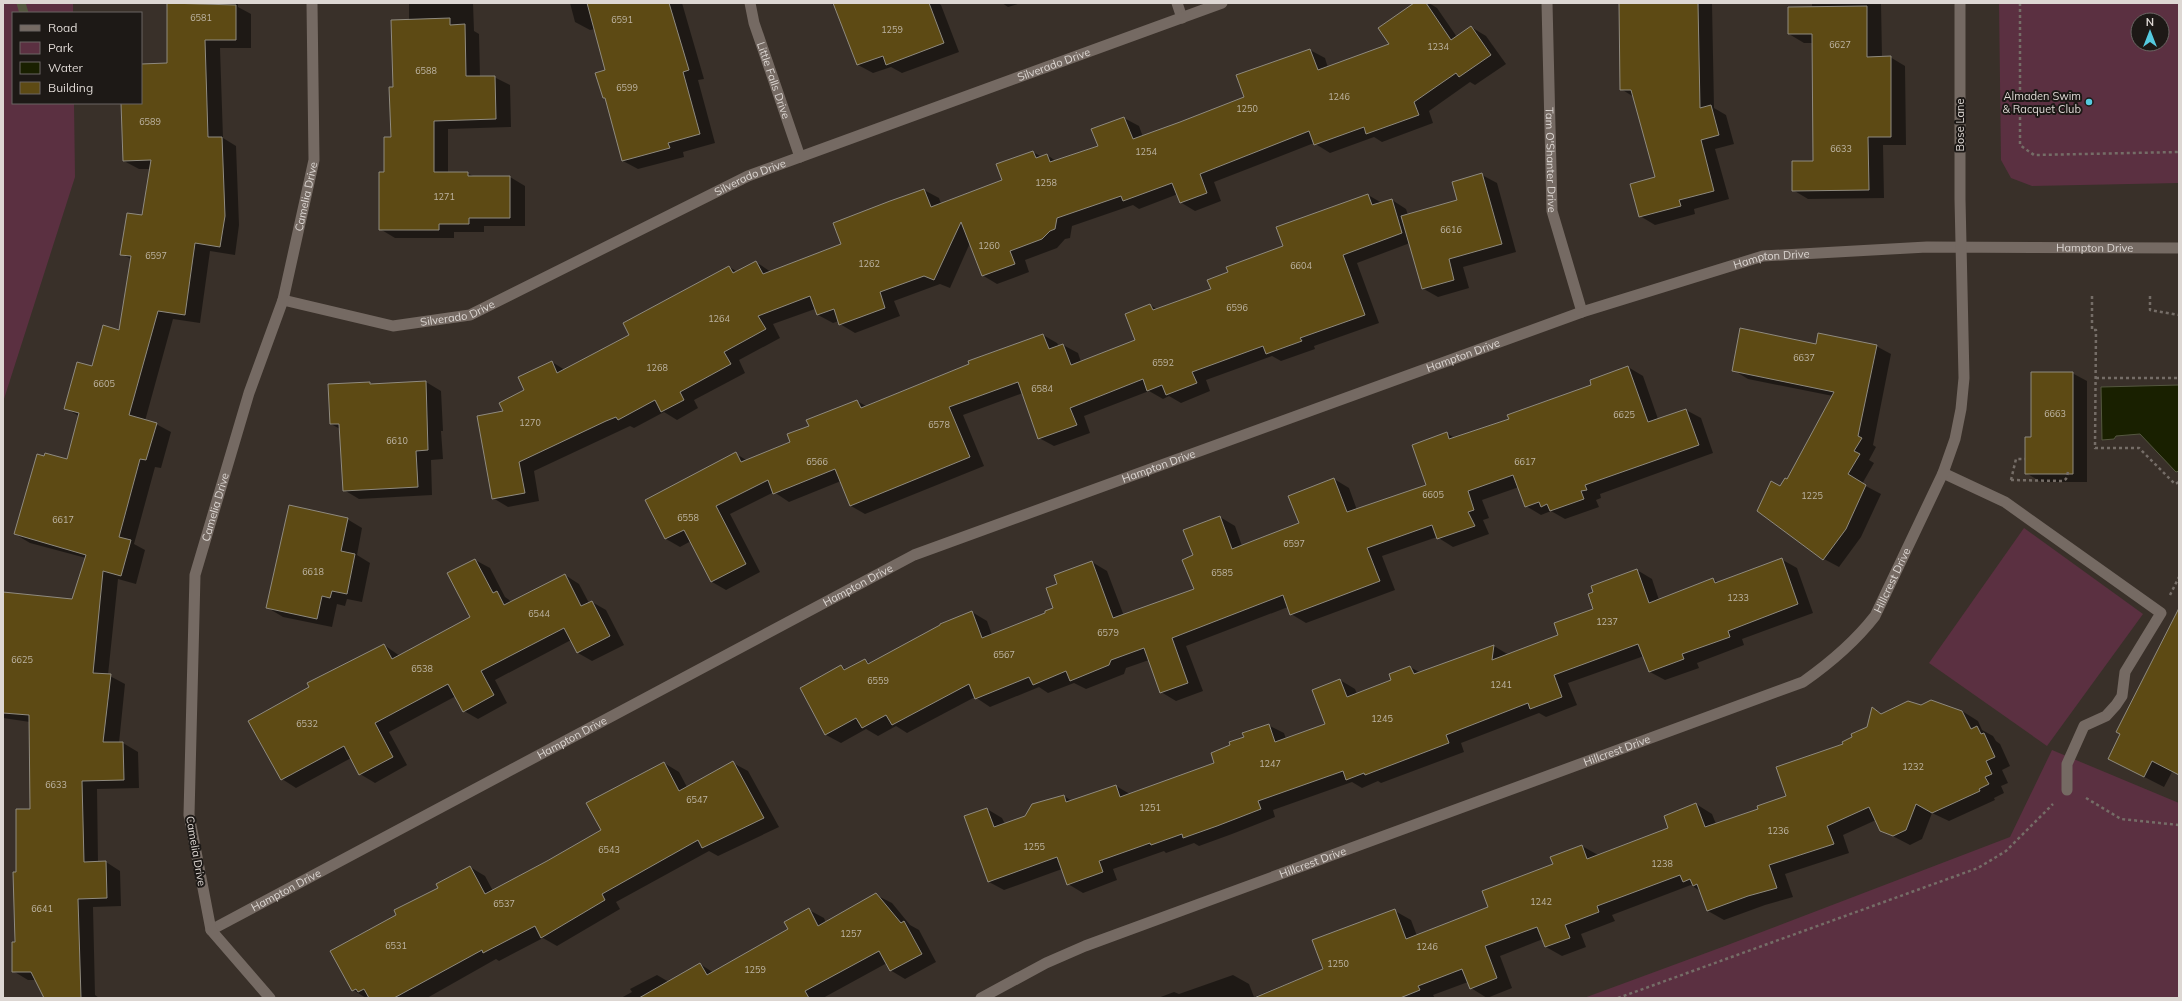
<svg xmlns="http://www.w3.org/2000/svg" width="2182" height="1001" font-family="Mulish,sans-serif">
	<rect width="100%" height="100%" fill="#393029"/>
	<g fill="#5b3041" fill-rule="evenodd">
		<polygon points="3,3 73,3 73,13 13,13 13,103 74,103 75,177 3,402"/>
		<path d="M1999 3H2179V183L2032 186 2011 178 2001 160ZM2138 20H2162V44H2138Z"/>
		<polygon points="2024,528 2143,614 2047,746 1929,663"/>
		<polygon points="2052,750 2179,803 2179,998 1584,998 1725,946 2010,837"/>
	</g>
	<polygon fill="#192000" stroke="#54573f" points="2179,385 2179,471 2176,472 2140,434 2116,436 2114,439 2102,440 2101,387"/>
	<g fill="#0007">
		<polygon points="168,3 238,3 238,7 251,14 251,48 220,48 223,138 236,146 239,225 235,255 210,251 200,323 173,319 145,421 156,424 171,432 161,468 155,467 134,544 145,550 136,584 118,579 108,675 125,684 119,743 123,743 138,752 139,788 97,789 98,862 106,862 120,871 121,906 93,907 95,995 99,998 46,998 37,980 28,980 13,971 17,873 31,810 30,722 3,718 3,610 73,601 86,558 30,543 15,534 68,460 79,416 65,408 120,331 131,259 121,254 143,216 151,169 139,169 124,161 122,103 141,103 141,65 168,64"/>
		<polygon points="409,3 473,3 474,31 479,34 480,77 494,77 510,85 511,127 448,129 448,173 467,173 475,177 510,177 525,186 525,226 484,226 484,232 454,232 454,238 395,238 380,229 385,173 392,138 394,88 409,21"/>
		<polygon points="570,3 682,3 704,79 698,80 715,143 683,152 684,157 638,169 623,161 606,99 603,98 607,71 595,29 590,30 575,22"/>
		<polygon points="830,3 938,3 941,5 959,52 902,73 891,67 873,73 858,65 835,6"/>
		<polygon points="1002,3 1021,3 1008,7"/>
		<polygon points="1416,3 1429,3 1437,8 1457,37 1471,27 1486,36 1506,64 1475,85 1470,82 1429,111 1433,123 1382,142 1374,137 1330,153 1314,143 1214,182 1221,201 1195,211 1180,202 1178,194 1139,209 1133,205 1072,226 1070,238 1065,239 1057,248 1025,260 1029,272 997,284 982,275 970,243 950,288 940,284 894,301 900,316 855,333 840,324 839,321 833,323 818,315 815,309 773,324 780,338 739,360 745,373 694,400 698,408 677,420 664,412 634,428 630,426 534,471 539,501 508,507 493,498 505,412 552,362 565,370 630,335 729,267 738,272 756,262 771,272 842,245 924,190 939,198 941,204 1003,180 1033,152 1042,157 1047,155 1056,161 1099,146 1124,118 1139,126 1143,137 1246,98 1310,50 1325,58 1328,68 1390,44"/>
		<polygon points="1620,3 1712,3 1714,108 1726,115 1734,144 1715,149 1729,199 1694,209 1695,214 1655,225 1640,216 1656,178 1634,97 1621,89"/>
		<polygon points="1812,3 1881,3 1882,57 1890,57 1905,66 1906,145 1883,145 1884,198 1808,199 1793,190 1814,162 1813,43 1804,43 1789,34 1812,8"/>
		<polygon points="1482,175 1497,183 1516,252 1463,267 1469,288 1438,297 1422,288 1410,243 1357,263 1379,323 1314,346 1315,349 1281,361 1272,356 1206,380 1210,391 1181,403 1169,396 1163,399 1149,391 1084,416 1090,433 1054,446 1039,438 1023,393 963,415 984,466 865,514 851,506 841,481 789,502 774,492 730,514 760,572 726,590 712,582 691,541 680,547 666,539 646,501 736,454 748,461 792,443 810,426 857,401 866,406 1043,335 1057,343 1059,346 1063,345 1078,353 1081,362 1136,341 1150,305 1157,309 1212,289 1230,273 1284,246 1368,195 1382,203 1392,200 1406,209 1408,215 1459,200"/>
		<polygon points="1817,345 1876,346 1891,354 1873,445 1876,447 1869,460 1874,463 1862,484 1881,494 1861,537 1839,567 1824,559 1758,510 1787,480 1833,396 1748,379 1733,370"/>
		<polygon points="1628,367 1643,376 1658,419 1686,410 1701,418 1713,453 1600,494 1601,498 1596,500 1599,507 1565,519 1551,511 1541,515 1526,506 1519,487 1482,500 1489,518 1483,520 1489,534 1453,547 1437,537 1382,556 1395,590 1306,623 1291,614 1288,607 1186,646 1203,691 1176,701 1161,692 1149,660 1126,668 1124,674 1086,689 1074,683 1048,693 1039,687 990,707 975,697 907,733 896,726 878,736 866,729 841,743 826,735 801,688 841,666 847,670 865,660 871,664 972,612 987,621 992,635 1047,614 1054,609 1058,584 1092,562 1107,571 1124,616 1195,590 1194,556 1220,517 1235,526 1242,546 1300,523 1334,479 1349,488 1357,510 1427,485 1446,433 1455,438 1510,419 1592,386"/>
		<polygon points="2072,373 2087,381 2087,482 2041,482 2026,473 2032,438"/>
		<polygon points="426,382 441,391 443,431 441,431 443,459 431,460 432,495 359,499 344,490 340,429 331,424 370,383 374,385"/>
		<polygon points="347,519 362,528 357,555 370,563 362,602 347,599 345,606 337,604 332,627 283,617 268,608"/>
		<polygon points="1781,559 1797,568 1813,613 1742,639 1744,645 1697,663 1699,668 1665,680 1650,672 1644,656 1568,683 1577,705 1546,717 1539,713 1461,743 1464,752 1381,783 1378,781 1362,788 1352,782 1273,810 1275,817 1232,834 1199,846 1194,843 1166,853 1164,851 1113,869 1117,880 1083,893 1068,884 1062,869 1004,890 989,882 965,817 987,809 1002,818 1005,824 1026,816 1033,805 1064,796 1072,801 1116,786 1130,794 1216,764 1232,746 1268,725 1284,733 1286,739 1327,724 1340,680 1355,689 1357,694 1392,680 1410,667 1421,673 1494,646 1509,655 1559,636 1594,610 1637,570 1652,579 1659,600 1713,579 1719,583"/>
		<polygon points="475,560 490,568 505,597 512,602 565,575 579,584 589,603 592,602 606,610 624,645 592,661 578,653 571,640 495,680 507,703 478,719 464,711 456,696 389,732 407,765 375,783 360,774 351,758 296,788 282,779 384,645 400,656 471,617"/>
		<polygon points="2179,610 2179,775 2172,772 2164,787 2109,759"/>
		<polygon points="1921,706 1962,711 1978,721 1982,730 1993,736 1996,741 2000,744 2010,766 2002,770 2008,783 2001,786 2004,793 1994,798 1995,800 1949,821 1932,813 1922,839 1910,845 1881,830 1876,820 1843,835 1849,853 1785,874 1793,897 1765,905 1724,920 1708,911 1700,891 1691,885 1612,915 1615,921 1581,934 1586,947 1562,956 1546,947 1543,939 1500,956 1512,988 1487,998 1471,988 1468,982 1433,995 1435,998 1158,998 1174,992 1179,994 1233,975 1249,984 1254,997 1324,969 1395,911 1411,920 1417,936 1489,908 1582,846 1598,855 1669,828 1696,804 1712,814 1716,824 1759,810 1787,797 1845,745 1868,727 1873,709 1883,715"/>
		<polygon points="664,763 679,772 687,787 733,763 748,771 779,827 718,856 709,851 616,902 620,909 557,946 543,938 499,961 496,959 427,998 366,998 353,990 398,915 470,867 485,876 493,891 602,830"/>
		<polygon points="876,895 892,903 910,925 919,930 936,962 905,979 890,970 887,963 823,998 621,998 632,992 630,989 657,975 669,982 700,964 714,973 790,930 809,910 824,918 826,923"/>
	</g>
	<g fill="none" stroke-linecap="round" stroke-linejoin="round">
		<polyline stroke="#54573f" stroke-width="9" points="21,3 24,13"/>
	</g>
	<g fill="#5d4a14" stroke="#8f8a7f">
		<polygon points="167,3 236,5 236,40 205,40 208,137 222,137 225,216 220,247 195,243 185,315 158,311 129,415 157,423 146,460 140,459 119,537 131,540 121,576 103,571 93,673 111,674 103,742 123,742 124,780 82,781 84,862 106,861 107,898 78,899 81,998 44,998 31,972 12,972 12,942 15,942 13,872 16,872 16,809 30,809 29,715 3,713 3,592 72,599 86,555 14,534 37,454 44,456 45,453 67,459 79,413 64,409 77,362 92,366 103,325 119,330 131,256 120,255 127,213 142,215 151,160 123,161 121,103 141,103 141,64 167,63"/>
		<polygon points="587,3 669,3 689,70 683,72 700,134 668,143 670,148 622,161 605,98 603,98 595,73 605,70"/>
		<polygon points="833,3 929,3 944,43 886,65 883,56 857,65"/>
		<polygon points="1414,3 1426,3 1451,40 1471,26 1491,55 1459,77 1456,73 1414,102 1419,115 1366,134 1364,127 1314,145 1309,131 1200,174 1207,193 1180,203 1172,183 1123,201 1121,196 1057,218 1055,229 1050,231 1042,239 1010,251 1015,264 982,276 961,222 934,280 924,276 880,292 885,308 839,325 834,309 817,315 810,296 758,316 766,329 724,352 731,364 680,392 684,400 661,412 655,400 618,420 616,417 606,421 519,462 525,493 492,499 477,416 503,411 499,403 524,390 518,377 552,361 557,373 629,335 623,323 729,266 733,273 756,261 763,274 841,244 833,223 890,201 924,189 931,207 1002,180 996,164 1033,151 1036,158 1047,154 1050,162 1098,146 1091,129 1124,117 1133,139 1180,122 1244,97 1236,75 1310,49 1318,70 1389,44 1378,28"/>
		<polygon points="1619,3 1698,3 1700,108 1711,105 1719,135 1701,140 1714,191 1679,200 1681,206 1639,217 1630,184 1655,177 1631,90 1620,90"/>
		<polygon points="1867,6 1867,57 1891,56 1891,137 1868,137 1869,190 1792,191 1792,161 1813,161 1812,34 1788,34 1788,7"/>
		<polygon points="450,18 450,25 465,24 466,76 495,76 496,119 434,121 434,172 468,172 468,176 510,176 510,218 469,218 469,224 439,224 439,230 379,230 379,172 384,172 384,137 391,137 389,87 393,87 391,20"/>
		<polygon points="1482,173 1502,244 1449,259 1454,280 1422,289 1401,216 1457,200 1452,182"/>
		<polygon points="1368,194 1372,205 1392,199 1402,233 1343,255 1365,315 1300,338 1302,341 1266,354 1263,346 1192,372 1197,383 1166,395 1162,385 1147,391 1143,379 1070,408 1077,425 1038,439 1018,382 949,407 970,457 850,506 835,469 773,494 768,480 716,506 746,564 711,582 684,530 665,539 645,500 736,452 741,462 790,442 787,434 809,426 806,420 857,400 861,408 969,364 968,361 1043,334 1049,349 1063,344 1071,365 1135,340 1125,314 1150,304 1153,310 1211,289 1207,280 1228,272 1226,267 1283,246 1276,227"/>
		<polygon points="1740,328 1816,344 1818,333 1877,345 1858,436 1862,438 1854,451 1860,454 1848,474 1866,485 1846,529 1823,560 1757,511 1771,481 1780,486 1785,478 1787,479 1834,392 1732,371"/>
		<polygon points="1628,366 1648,422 1686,409 1699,445 1585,485 1587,490 1581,491 1584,499 1550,511 1547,504 1541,507 1539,502 1525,507 1513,475 1468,491 1474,510 1468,512 1475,526 1437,539 1432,525 1367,548 1380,581 1290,615 1283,595 1172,638 1188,683 1160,693 1144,648 1111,660 1109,665 1070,681 1066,671 1033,685 1029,677 975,699 969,684 892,725 886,715 862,728 856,718 825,735 800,688 841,665 844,670 865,659 868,664 940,625 940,624 972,611 982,638 1045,613 1045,611 1053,608 1046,588 1057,584 1054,575 1092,561 1113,618 1194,589 1182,560 1193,555 1183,530 1220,516 1232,549 1299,523 1288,496 1334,478 1347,512 1426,485 1412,445 1447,432 1449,439 1509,419 1507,415 1591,385 1590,380"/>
		<polygon points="2031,372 2073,372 2073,474 2025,474 2025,437 2031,437"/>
		<polygon points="426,381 428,450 416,451 418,487 343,491 339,424 330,424 328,384 370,382 370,384"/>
		<polygon points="289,505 348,518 341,551 355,554 347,594 332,591 330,598 322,596 317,619 266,608"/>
		<polygon points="1782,558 1798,604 1728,631 1730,637 1682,654 1684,659 1649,672 1638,644 1554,675 1562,697 1530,709 1528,703 1446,735 1449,743 1365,775 1364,773 1346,780 1343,771 1258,801 1261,809 1217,826 1183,838 1182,834 1151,845 1150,843 1099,861 1103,872 1067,885 1057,857 988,882 964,816 987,808 994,827 1025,816 1032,804 1064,795 1066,802 1116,785 1120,797 1214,763 1211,753 1230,745 1229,742 1244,737 1242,733 1269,724 1275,742 1325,724 1312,690 1340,679 1347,697 1391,680 1389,674 1410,666 1414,674 1494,645 1492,660 1558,635 1554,623 1593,609 1588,594 1593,592 1591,586 1637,569 1649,603 1713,578 1715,583"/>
		<polygon points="475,559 493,593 497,591 504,605 565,574 581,606 592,601 610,636 577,653 564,628 481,671 494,695 463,712 448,684 375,723 393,757 359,775 344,746 281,780 248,721 309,687 307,683 384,644 392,659 470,617 447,573"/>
		<polygon points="2179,608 2179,775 2152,761 2144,777 2108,759 2120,734 2116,732"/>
		<polygon points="1931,700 1962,711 1971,729 1977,726 1981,734 1984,733 1995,757 1986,761 1992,774 1985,777 1989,784 1979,789 1980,791 1932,813 1916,804 1906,830 1893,836 1880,831 1869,807 1827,826 1834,844 1769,865 1777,888 1748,896 1707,911 1697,884 1693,886 1690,879 1683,882 1680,875 1597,906 1599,912 1565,925 1570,938 1545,947 1537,927 1485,946 1497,978 1470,989 1462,969 1418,986 1420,990 1400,998 1254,998 1323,969 1312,940 1395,909 1406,939 1488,907 1482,891 1553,864 1550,857 1582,845 1587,859 1668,828 1664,816 1696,803 1705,827 1758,809 1757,806 1786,796 1776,767 1843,744 1842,742 1852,737 1851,734 1867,727 1872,707 1881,714 1908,701 1921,705"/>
		<polygon points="733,761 764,818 702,848 698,840 602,894 605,900 541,938 535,926 483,953 482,950 394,998 369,998 364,989 358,992 356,989 352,991 330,951 396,915 394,910 438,888 436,884 470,866 485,894 547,861 601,830 586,803 664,762 679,791"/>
		<polygon points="876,893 901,923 904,921 922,954 890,971 879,951 805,991 809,998 639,998 700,963 707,975 788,929 784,922 809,908 818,926"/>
	</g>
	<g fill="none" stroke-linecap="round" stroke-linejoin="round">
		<g stroke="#756d67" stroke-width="2.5" stroke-dasharray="3 3" stroke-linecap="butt">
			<polyline points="2020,3 2020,145 2034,155 2179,152"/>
			<polyline points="2092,296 2092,330 2096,330 2095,448 2139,448 2175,484 2179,482"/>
			<polyline points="2150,296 2150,310 2179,315"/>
			<polyline points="2096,378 2179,378"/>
			<polyline points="2011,480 2063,481 2066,479 2068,472"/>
			<polyline points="2011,480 2016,459 2025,459"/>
			<polyline points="2170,595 2179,577"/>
			<polyline points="2086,798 2121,819 2179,825"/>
			<polyline points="1618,998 1978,868 2006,851 2053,804"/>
		</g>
		<polyline stroke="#756a63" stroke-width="11" points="1943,473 2005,502 2161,613 2125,672 2122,696 2116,705 2106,716 2084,726 2067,764 2067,790"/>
		<g stroke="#756a63" stroke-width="11">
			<path id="s1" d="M750 3 754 23 800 157"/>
			<polyline points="1177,3 1182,18"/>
			<path id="s2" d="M1547 3 1552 211 1582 312"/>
			<path id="s3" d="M283 300 393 326 470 315 748 176 1222 3"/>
			<path id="s4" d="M211 930 914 555 1582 312 1763 256 1927 247 2179 248"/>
			<path id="s5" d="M270 998 211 930 189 815 195 575 249 393 283 300 314 160 312 3"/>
			<path id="s6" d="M981 998 1046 963 1085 946 1803 682C1830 663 1854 643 1875 616L1943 473 1955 439 1961 409 1964 378 1960 199V3"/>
		</g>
	</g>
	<circle fill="#55cadf" stroke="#1d1916" stroke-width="1.5" cx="2089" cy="102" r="4"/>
	<g text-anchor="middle" stroke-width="4" stroke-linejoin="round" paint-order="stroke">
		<g font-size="9" fill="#bdb4a3">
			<text x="201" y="21">6581</text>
			<text x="622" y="23">6591</text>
			<text x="892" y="33">1259</text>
			<text x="1840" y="48">6627</text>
			<text x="1438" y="50">1234</text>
			<text x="426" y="74">6588</text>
			<text x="627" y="91">6599</text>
			<text x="1339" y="100">1246</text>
			<text x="1247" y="112">1250</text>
			<text x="150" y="125">6589</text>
			<text x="1841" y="152">6633</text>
			<text x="1146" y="155">1254</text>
			<text x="1046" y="186">1258</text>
			<text x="444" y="200">1271</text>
			<text x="1451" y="233">6616</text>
			<text x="989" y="249">1260</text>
			<text x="156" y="259">6597</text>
			<text x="869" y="267">1262</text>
			<text x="1301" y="269">6604</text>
			<text x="1237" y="311">6596</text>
			<text x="719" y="322">1264</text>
			<text x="1804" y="361">6637</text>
			<text x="1163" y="366">6592</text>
			<text x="657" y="371">1268</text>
			<text x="104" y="387">6605</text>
			<text x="1042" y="392">6584</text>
			<text x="2055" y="417">6663</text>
			<text x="1624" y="418">6625</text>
			<text x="530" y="426">1270</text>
			<text x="939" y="428">6578</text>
			<text x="397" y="444">6610</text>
			<text x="817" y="465">6566</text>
			<text x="1525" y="465">6617</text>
			<text x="1433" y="498">6605</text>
			<text x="1812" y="499">1225</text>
			<text x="688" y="521">6558</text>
			<text x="63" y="523">6617</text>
			<text x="1294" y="547">6597</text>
			<text x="313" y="575">6618</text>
			<text x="1222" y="576">6585</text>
			<text x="1738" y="601">1233</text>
			<text x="539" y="617">6544</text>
			<text x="1607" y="625">1237</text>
			<text x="1108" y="636">6579</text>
			<text x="1004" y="658">6567</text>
			<text x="22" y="663">6625</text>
			<text x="422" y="672">6538</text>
			<text x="878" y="684">6559</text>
			<text x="1501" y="688">1241</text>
			<text x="1382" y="722">1245</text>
			<text x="307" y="727">6532</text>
			<text x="1270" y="767">1247</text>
			<text x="1913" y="770">1232</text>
			<text x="56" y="788">6633</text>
			<text x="697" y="803">6547</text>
			<text x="1150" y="811">1251</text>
			<text x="1778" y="834">1236</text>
			<text x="1034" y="850">1255</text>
			<text x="609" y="853">6543</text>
			<text x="1662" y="867">1238</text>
			<text x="1541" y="905">1242</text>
			<text x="504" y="907">6537</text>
			<text x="42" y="912">6641</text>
			<text x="851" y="937">1257</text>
			<text x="396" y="949">6531</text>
			<text x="1427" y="950">1246</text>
			<text x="1338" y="967">1250</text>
			<text x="755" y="973">1259</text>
		</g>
		<g font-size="11" fill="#ddd7d3" stroke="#1d1916">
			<text dy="4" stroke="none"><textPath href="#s3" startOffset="827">Silverado Drive</textPath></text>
			<text dy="4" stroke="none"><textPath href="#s1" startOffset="81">Little Falls Drive</textPath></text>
			<text transform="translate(1960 125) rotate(-90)" y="4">Bose Lane</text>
			<text dy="4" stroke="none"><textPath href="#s2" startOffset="157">Tam O'Shanter Drive</textPath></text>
			<text dy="4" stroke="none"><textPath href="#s3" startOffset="503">Silverado Drive</textPath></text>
			<text dy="4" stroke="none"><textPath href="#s5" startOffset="842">Camelia Drive</textPath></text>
			<text dy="4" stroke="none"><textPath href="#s4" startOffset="2029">Hampton Drive</textPath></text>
			<text dy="4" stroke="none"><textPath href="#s4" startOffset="1705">Hampton Drive</textPath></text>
			<text dy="4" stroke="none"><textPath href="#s3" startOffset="179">Silverado Drive</textPath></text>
			<text dy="4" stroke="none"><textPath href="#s4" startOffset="1381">Hampton Drive</textPath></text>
			<text dy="4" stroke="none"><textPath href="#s4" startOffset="1057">Hampton Drive</textPath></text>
			<text dy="4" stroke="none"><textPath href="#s5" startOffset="518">Camelia Drive</textPath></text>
			<text dy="4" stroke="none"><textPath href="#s6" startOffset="1019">Hillcrest Drive</textPath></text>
			<text dy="4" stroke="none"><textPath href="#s4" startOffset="733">Hampton Drive</textPath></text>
			<text dy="4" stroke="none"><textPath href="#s4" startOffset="409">Hampton Drive</textPath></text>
			<text dy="4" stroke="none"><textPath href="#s6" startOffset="683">Hillcrest Drive</textPath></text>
			<text transform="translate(196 851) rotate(80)" y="4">Camelia Drive</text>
			<text dy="4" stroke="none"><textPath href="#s6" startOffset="359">Hillcrest Drive</textPath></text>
			<text dy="4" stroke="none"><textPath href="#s4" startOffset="85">Hampton Drive</textPath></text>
		</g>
		<g font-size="11" fill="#ddd7d3" stroke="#1d1916" text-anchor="end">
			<text x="2081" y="100">Almaden Swim<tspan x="2081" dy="13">&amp; Racquet Club</tspan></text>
		</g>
	</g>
	<rect width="2182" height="1001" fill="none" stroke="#ddd7d3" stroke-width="8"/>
	<rect x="12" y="12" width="130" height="92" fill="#1d1916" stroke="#6a6562"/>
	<rect x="20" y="25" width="20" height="6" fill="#756a63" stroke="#6a6562"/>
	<text x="48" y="32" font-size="12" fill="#ddd7d3">Road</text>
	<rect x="20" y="42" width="20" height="12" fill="#5b3041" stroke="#6a6562"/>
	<text x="48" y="52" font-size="12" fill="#ddd7d3">Park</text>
	<rect x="20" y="62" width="20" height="12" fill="#192000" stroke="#6a6562"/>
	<text x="48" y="72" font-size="12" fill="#ddd7d3">Water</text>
	<rect x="20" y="82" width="20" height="12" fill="#5d4a14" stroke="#6a6562"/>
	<text x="48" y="92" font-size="12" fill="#ddd7d3">Building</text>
	<g transform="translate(2150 32)"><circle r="19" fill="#1d1916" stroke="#6a6562"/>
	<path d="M0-3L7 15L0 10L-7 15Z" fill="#55cadf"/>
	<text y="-6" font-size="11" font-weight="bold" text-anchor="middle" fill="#ddd7d3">N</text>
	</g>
</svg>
